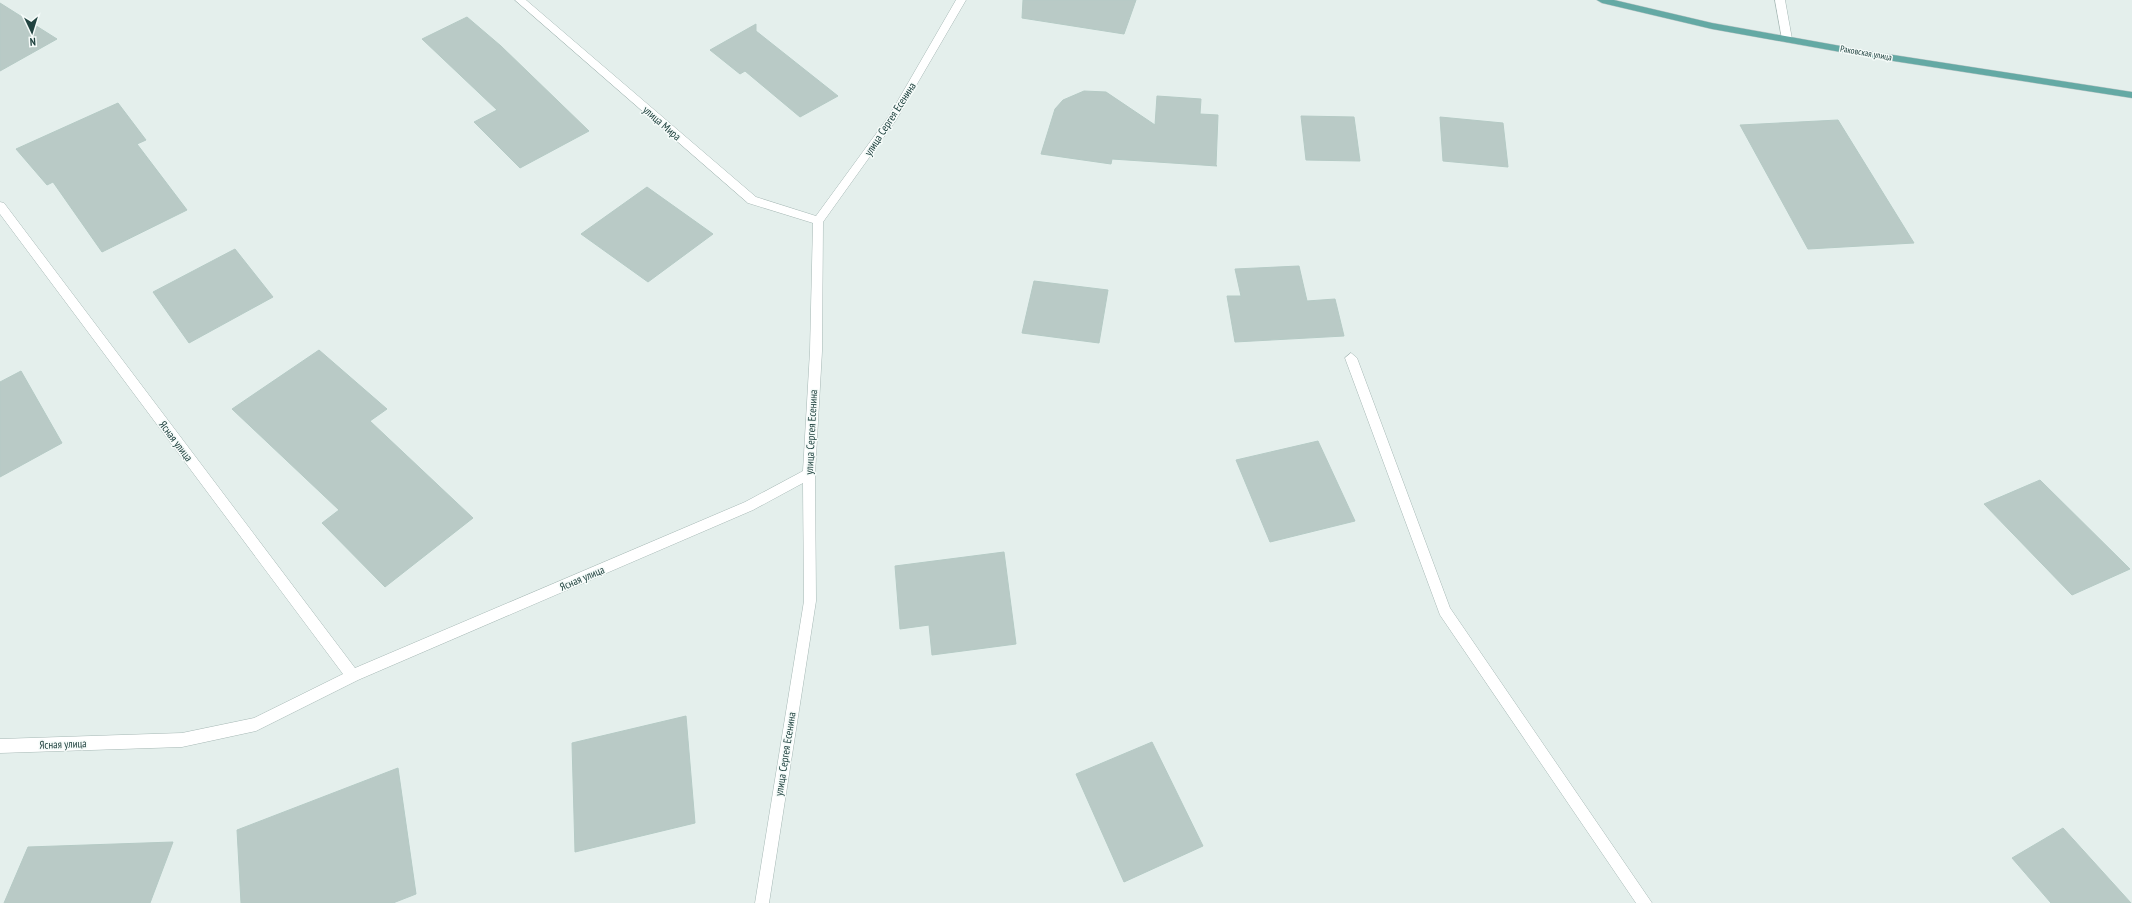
<svg xmlns="http://www.w3.org/2000/svg" width="2132" height="903" font-family="'PT Sans Narrow',sans-serif">
	<rect width="100%" height="100%" fill="#e4efec"/>
	<g fill="#b9cac6" stroke="#b5cac5">
		<polygon points="1023,0 1136,0 1124,34 1022,18"/>
		<polygon points="0,3 57,39 0,71"/>
		<polygon points="467,17 501,46 589,131 520,168 474,122 497,110 422,39"/>
		<polygon points="756,24 756,31 838,96 800,117 745,71 740,74 710,50"/>
		<polygon points="1084,91 1106,92 1155,125 1157,96 1201,99 1200,114 1218,115 1216,165 1217,166 1112,159 1111,164 1041,154 1055,109 1063,100"/>
		<polygon points="118,103 146,140 137,144 187,210 102,252 53,182 47,185 16,149"/>
		<polygon points="1301,116 1354,117 1360,161 1306,160"/>
		<polygon points="1440,117 1503,123 1508,167 1443,161"/>
		<polygon points="1838,120 1914,243 1808,249 1740,125"/>
		<polygon points="647,187 713,234 648,282 581,234"/>
		<polygon points="235,249 273,297 189,343 153,292"/>
		<polygon points="1299,266 1307,301 1335,299 1344,336 1235,342 1227,296 1241,296 1235,269"/>
		<polygon points="1034,281 1108,290 1099,343 1022,333"/>
		<polygon points="319,350 387,409 370,421 473,518 385,587 322,523 339,510 232,409"/>
		<polygon points="21,371 62,443 0,477 0,382"/>
		<polygon points="1318,441 1355,521 1270,542 1236,460"/>
		<polygon points="2040,480 2130,569 2072,595 1984,504"/>
		<polygon points="1004,552 1016,644 932,655 929,625 900,629 895,566"/>
		<polygon points="686,716 695,823 575,852 572,743"/>
		<polygon points="1152,742 1203,846 1124,882 1076,774"/>
		<polygon points="398,768 416,894 393,903 241,903 237,830"/>
		<polygon points="2063,828 2131,903 2051,903 2012,858"/>
		<polygon points="173,842 150,903 4,903 28,847"/>
	</g>
	<g fill="none" stroke-linecap="round" stroke-linejoin="round">
		<defs>
			<polygon id="service" points="1351,353 1357,358 1450,608 1652,903 1636,903 1440,615 1345,358"/>
			<g id="minor">
				<polygon points="515,0 526,0 756,197 816,216 889,116 956,0 966,0 896,120 823,222 822,351 815,474 816,601 769,903 755,903 804,601 803,483 753,510 358,680 256,731 182,747 0,753 0,739 182,733 254,718 343,674 0,214 0,202 4,203 355,668 745,502 803,471 810,351 813,223 748,203"/>
				<polygon points="1775,0 1785,0 1792,39 1790,41 1787,42 1782,39"/>
			</g>
			<polygon id="primary" points="1597,0 1614,0 1712,23 1874,52 2132,92 2132,98 1874,58 1712,29 1602,3"/>
		</defs>
		<use href="#service" stroke="#a6b8b5" stroke-width="1"/>
		<use href="#minor" stroke="#a6b8b5" stroke-width="1"/>
		<use href="#primary" stroke="#c1caca" stroke-width="1"/>
		<use href="#service" fill="#fff" fill-rule="evenodd"/>
		<use href="#minor" fill="#fff" fill-rule="evenodd"/>
		<use href="#primary" fill="#64a9a4" fill-rule="evenodd"/>
	</g>
	<g text-anchor="middle" stroke-width="3" stroke-linejoin="round" paint-order="stroke">
		<g font-size="9" fill="#214340" stroke="#f5fbf9">
			<text transform="translate(1866 53) rotate(10)" y="3">Раковская улица</text>
		</g>
		<g font-size="11" fill="#214340" stroke="#f5fbf9">
			<text transform="translate(890 119) rotate(-57)" y="4">улица Сергея Есенина</text>
			<text transform="translate(662 123) rotate(41)" y="4">улица Мира</text>
			<text transform="translate(811 432) rotate(-87)" y="4">улица Сергея Есенина</text>
			<text transform="translate(176 441) rotate(53)" y="4">Ясная улица</text>
			<text transform="translate(582 578) rotate(-23)" y="4">Ясная улица</text>
			<text transform="translate(63 744) rotate(-2)" y="4">Ясная улица</text>
			<text transform="translate(785 754) rotate(-81)" y="4">улица Сергея Есенина</text>
		</g>
	</g>
	<g transform="translate(32 32) rotate(176)" stroke="#f5fbf9" stroke-width="3" paint-order="stroke">
	<path d="M0-3L7 15L0 10L-7 15Z" fill="#214340"/>
	<text y="-6" font-size="11" font-weight="bold" text-anchor="middle" fill="#214340">N</text>
	</g>
</svg>
